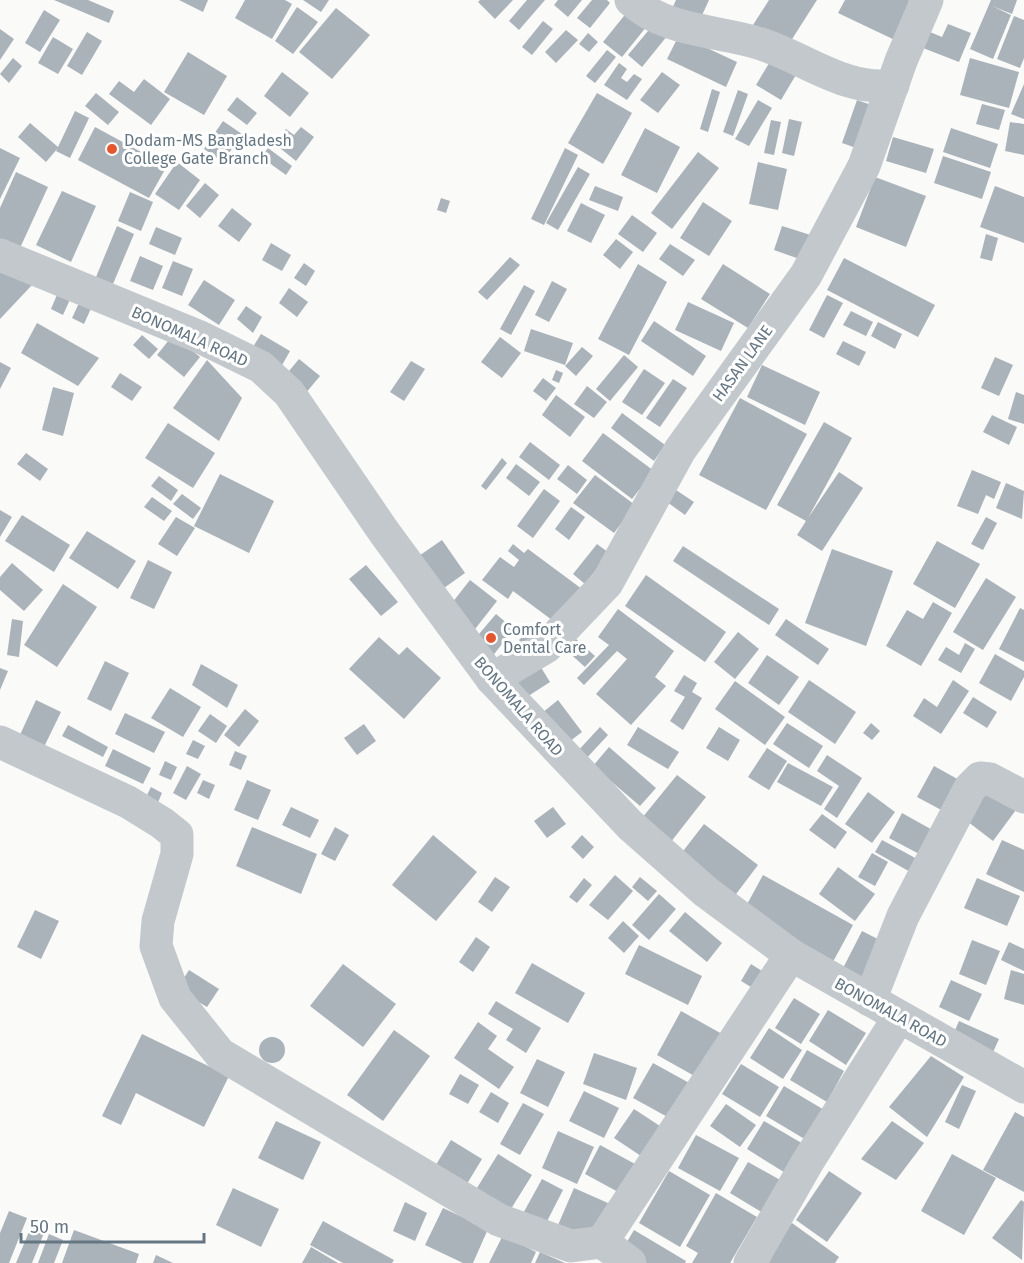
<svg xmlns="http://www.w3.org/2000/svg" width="1024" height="1263" font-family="'Fira Sans',sans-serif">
	<rect width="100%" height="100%" fill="#fafaf8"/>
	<g fill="#aab3b9">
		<polygon points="54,0 88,0 114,11 109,23"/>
		<polygon points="179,0 208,0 203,12"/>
		<polygon points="245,0 285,0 292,4 272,39 235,18"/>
		<polygon points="303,0 329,0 321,12"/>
		<polygon points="480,0 513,0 495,19 478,2"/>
		<polygon points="527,0 545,0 519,30 509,21"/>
		<polygon points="558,0 582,0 568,17 554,5"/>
		<polygon points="592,0 607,0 610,3 590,28 577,18"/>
		<polygon points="676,0 709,0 698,24 671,11"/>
		<polygon points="769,0 817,0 787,47 753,25"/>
		<polygon points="845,0 908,0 917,4 899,42 838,13"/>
		<polygon points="991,0 1017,0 1012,14 992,6 1011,15 993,59 970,49"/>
		<polygon points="632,6 651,21 622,57 603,42"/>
		<polygon points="297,7 318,22 293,54 275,41"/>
		<polygon points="336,8 370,35 332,79 299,52"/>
		<polygon points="44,10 60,20 40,52 25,43"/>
		<polygon points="1014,16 1024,20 1024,58 1020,68 997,59"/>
		<polygon points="658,19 672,30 642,67 628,55"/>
		<polygon points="543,21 553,29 532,55 522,47"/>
		<polygon points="948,24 971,33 959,62 923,48 930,32 942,37"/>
		<polygon points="0,29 14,39 0,60"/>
		<polygon points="566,30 578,40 556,63 545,52"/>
		<polygon points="87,32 102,41 82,75 67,66"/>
		<polygon points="588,33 598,42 589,52 579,44"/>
		<polygon points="679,35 737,62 726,87 667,59"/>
		<polygon points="53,37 73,49 58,74 38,63"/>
		<polygon points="607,50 616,57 595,83 586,76"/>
		<polygon points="188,52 227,76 204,115 164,92"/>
		<polygon points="775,53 800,68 781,100 756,85"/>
		<polygon points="13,58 22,66 9,83 0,74"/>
		<polygon points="970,58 1019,72 1009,108 960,95"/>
		<polygon points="619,63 627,69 621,78 627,82 634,74 642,79 627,100 604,85"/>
		<polygon points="282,72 309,93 290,117 264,96"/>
		<polygon points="662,72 680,85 658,113 640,100"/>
		<polygon points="144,79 170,99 151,125 109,94 119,81 134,92"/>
		<polygon points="1024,84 1024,119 1011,114"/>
		<polygon points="712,89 720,92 708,132 700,129"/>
		<polygon points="738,90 748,94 733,136 723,132"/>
		<polygon points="96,93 119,112 108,125 85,106"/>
		<polygon points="597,93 632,113 603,164 568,143"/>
		<polygon points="237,97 257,113 247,125 227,110"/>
		<polygon points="758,100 772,108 749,146 735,139"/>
		<polygon points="857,100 880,108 865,151 842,143"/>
		<polygon points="982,104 1005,110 999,130 976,124"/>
		<polygon points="75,111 89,118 70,158 56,151 58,148 46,162 18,137 30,123 58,147"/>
		<polygon points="789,119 802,122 794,156 782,153"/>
		<polygon points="771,120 781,122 774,155 764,153"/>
		<polygon points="223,121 242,134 223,162 204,149"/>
		<polygon points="1010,122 1024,124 1024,155 1005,151"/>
		<polygon points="95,127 167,166 149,198 78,160"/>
		<polygon points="301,127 314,137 296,161 275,144 286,129 294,135"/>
		<polygon points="645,128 680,147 657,193 621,175"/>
		<polygon points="951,128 998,144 990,168 943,152"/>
		<polygon points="893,137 934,149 926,173 886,161"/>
		<polygon points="0,148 20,158 0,199"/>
		<polygon points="268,148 292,166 286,175 261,157"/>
		<polygon points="565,148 578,155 544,225 531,219"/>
		<polygon points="698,152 719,168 672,229 651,213"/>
		<polygon points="943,156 991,172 982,199 934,183"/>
		<polygon points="177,162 200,180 179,210 155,194"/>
		<polygon points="758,162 787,169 778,210 749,204"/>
		<polygon points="578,167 590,174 558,230 546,223"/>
		<polygon points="16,172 48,187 20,248 0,239 0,208"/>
		<polygon points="875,177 926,196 906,247 856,227"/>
		<polygon points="205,183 219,195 200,218 186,206"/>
		<polygon points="595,186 623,197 618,211 589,200"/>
		<polygon points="995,186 1024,197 1024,243 980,227"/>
		<polygon points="62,191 96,206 71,262 36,245"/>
		<polygon points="130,192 153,202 141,231 118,221"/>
		<polygon points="441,198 450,201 446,213 437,210"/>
		<polygon points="703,202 732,221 709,256 680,238"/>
		<polygon points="581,203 605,215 591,243 567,231"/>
		<polygon points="232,208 252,224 239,242 218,226"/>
		<polygon points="632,215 657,233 643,252 618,234"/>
		<polygon points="117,226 134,234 113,284 96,277"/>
		<polygon points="782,226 817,237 808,262 774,250"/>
		<polygon points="156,227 182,238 175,255 149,244"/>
		<polygon points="986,234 998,238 992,261 980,258"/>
		<polygon points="616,239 633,252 620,269 603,255"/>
		<polygon points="271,243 291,255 282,271 262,260"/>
		<polygon points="670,244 695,260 683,276 659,259"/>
		<polygon points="140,256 163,266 153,290 130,281"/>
		<polygon points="510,257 520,265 487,300 478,292"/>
		<polygon points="844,258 935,305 918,337 827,290"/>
		<polygon points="173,261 193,269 182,296 162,288"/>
		<polygon points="304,263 315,271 306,286 294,278"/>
		<polygon points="638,264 667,282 629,355 598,339"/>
		<polygon points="723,264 770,294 748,328 701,299"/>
		<polygon points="0,271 32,285 0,319"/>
		<polygon points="204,280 235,300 219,325 188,305"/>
		<polygon points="552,281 567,289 549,322 535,315"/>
		<polygon points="524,285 535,291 511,335 500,329"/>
		<polygon points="289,288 308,302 297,317 279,303"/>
		<polygon points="59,290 72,295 63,315 51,309"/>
		<polygon points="827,295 843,303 824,338 809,330"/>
		<polygon points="81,299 93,304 84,324 72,318"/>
		<polygon points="688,302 734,323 721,351 675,330"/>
		<polygon points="246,306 262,317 253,333 237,319"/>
		<polygon points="851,311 873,322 866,336 843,325"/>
		<polygon points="654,321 706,356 693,376 641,341"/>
		<polygon points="878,322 902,334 895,349 871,336"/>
		<polygon points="37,323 99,358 78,386 21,353"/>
		<polygon points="531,329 573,343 565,365 524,351"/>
		<polygon points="261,334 290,351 281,367 251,350"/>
		<polygon points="142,335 158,349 149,359 133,345"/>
		<polygon points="173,335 200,357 184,377 157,355"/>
		<polygon points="500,337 521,353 502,378 481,362"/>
		<polygon points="843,341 866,352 859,366 836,354"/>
		<polygon points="582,347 593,356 576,376 565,366"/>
		<polygon points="624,355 638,367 610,401 596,389"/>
		<polygon points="995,357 1013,365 999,396 981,388"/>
		<polygon points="299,359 320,376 300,400 279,383"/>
		<polygon points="207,360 242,398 219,441 173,408"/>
		<polygon points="411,361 425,369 404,401 390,392"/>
		<polygon points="0,362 11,368 0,389"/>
		<polygon points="762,365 820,392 805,425 747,397"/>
		<polygon points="644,369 665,383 642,415 622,402"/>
		<polygon points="556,370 563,373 559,383 552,380"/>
		<polygon points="120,373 142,387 132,401 111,387"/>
		<polygon points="543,378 556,388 546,401 533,391"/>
		<polygon points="673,379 687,388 660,427 646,418"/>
		<polygon points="587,386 607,402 594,418 574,404"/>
		<polygon points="53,387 74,393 63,436 42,430"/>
		<polygon points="1016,392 1024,395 1024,424 1008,419"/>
		<polygon points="556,395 585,417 570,437 542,415"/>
		<polygon points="740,398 807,434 766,510 699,475"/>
		<polygon points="622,413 665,445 654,461 611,428"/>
		<polygon points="992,415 1017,427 1009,445 983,432"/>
		<polygon points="824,422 852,438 808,518 839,472 863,488 822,551 797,535 806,521 777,505"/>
		<polygon points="168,423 215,453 193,488 145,458"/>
		<polygon points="603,433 654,471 632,499 582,461"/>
		<polygon points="530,442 560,465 549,480 519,457"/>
		<polygon points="26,453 48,469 40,481 17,464"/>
		<polygon points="502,458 507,463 486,490 481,486"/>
		<polygon points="516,464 540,482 529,496 506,478"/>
		<polygon points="568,465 587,480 577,494 557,479"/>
		<polygon points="972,470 1001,482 994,499 986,495 978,514 957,506"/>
		<polygon points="220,474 274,501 249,553 194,526"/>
		<polygon points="595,475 635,505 614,533 573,503"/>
		<polygon points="159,476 178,490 171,501 151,486"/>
		<polygon points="1006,483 1024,491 1022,519 996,508"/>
		<polygon points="544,489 560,501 533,538 517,526"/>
		<polygon points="676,490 694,502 685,515 667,502"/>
		<polygon points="182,494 201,508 193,519 173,504"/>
		<polygon points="152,497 172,511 164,521 144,507"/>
		<polygon points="571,507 585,517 569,540 555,529"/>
		<polygon points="0,510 12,517 0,537"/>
		<polygon points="22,515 70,545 54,572 5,541"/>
		<polygon points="176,517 195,528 177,556 158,544"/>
		<polygon points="986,517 997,523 983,550 971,544"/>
		<polygon points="87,531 136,561 118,589 69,558"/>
		<polygon points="442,540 465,573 437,593 413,560"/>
		<polygon points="937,541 980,564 955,608 913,584"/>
		<polygon points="513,544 524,553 528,549 586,592 560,626 513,591 508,599 482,580 500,557 514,567 519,560 508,551"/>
		<polygon points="597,544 609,553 585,584 573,574"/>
		<polygon points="683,546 779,609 769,625 673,561"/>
		<polygon points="832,549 893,571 866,646 805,623"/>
		<polygon points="148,560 172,572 154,609 130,598"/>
		<polygon points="12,563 43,590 24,611 0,590 0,577"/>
		<polygon points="366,565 398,602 381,616 349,579"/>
		<polygon points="646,575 726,632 705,662 625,606"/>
		<polygon points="986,578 1016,597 983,650 953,632"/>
		<polygon points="470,580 497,601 468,638 441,617"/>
		<polygon points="63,584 97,607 57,667 24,645"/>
		<polygon points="933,602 952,613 921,666 886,646 907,610 923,619"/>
		<polygon points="1020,608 1024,610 1024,662 999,649"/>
		<polygon points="618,609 674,651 655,677 666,686 631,725 596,694 627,659 617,651 584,685 577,678 609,645 598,637"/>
		<polygon points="496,614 514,629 487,663 468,647"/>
		<polygon points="12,619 23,621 19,657 7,655"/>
		<polygon points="786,619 829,649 818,665 775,635"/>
		<polygon points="535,624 544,634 528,650 519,640"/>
		<polygon points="566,630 595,656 585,667 556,641"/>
		<polygon points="738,632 759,649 735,679 714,662"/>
		<polygon points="379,637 399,655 407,647 441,678 404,719 349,669"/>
		<polygon points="965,643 975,649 961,673 938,660 946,647 959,655"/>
		<polygon points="995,654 1024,671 1024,677 1011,701 979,683"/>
		<polygon points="767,655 799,677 779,705 748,683"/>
		<polygon points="105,661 129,673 111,711 87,699"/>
		<polygon points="537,661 550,682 519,702 506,681"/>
		<polygon points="201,664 238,685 227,708 192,685"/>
		<polygon points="0,668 8,671 0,690"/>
		<polygon points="684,675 697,683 692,692 702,698 683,730 670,721 685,697 674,691"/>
		<polygon points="809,680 856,712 835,744 788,712"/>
		<polygon points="953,680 969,691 941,734 913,716 924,698 937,707"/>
		<polygon points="735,681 785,717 765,745 715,709"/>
		<polygon points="170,688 201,707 183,737 151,718"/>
		<polygon points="973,697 997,712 987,728 963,713"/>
		<polygon points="36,700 61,712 43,749 19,737"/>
		<polygon points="558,700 582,732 561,748 537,717"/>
		<polygon points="245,709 259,721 239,747 224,735"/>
		<polygon points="125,713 165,732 154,753 115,734"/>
		<polygon points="210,714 227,726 216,743 198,731"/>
		<polygon points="787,723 823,746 809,768 773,744"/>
		<polygon points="871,723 880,731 872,740 863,733"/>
		<polygon points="364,724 376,741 357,755 344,738"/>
		<polygon points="68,725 108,747 103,757 62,736"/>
		<polygon points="600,727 608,735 583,762 575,754"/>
		<polygon points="638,727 679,752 668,769 627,745"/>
		<polygon points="719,727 740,740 728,761 706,748"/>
		<polygon points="193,740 205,746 198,759 186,754"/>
		<polygon points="609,747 656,788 640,806 593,766"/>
		<polygon points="767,748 787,761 769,790 748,777"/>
		<polygon points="113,749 151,768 143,784 105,766"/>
		<polygon points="235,751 247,756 241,770 229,765"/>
		<polygon points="827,755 862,778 837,818 824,809 839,786 817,771"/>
		<polygon points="165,761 177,767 171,780 159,775"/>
		<polygon points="788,763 833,787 821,806 777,782"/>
		<polygon points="187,766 201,774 186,800 173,793"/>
		<polygon points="934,766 961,781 945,812 917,797"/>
		<polygon points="677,775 706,797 663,852 633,829"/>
		<polygon points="203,780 215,785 209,799 197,793"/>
		<polygon points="247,780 271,790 258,820 234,810"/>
		<polygon points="988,784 1019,806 993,841 963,818"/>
		<polygon points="151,787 162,793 156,807 144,801"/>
		<polygon points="868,792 895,812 872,843 845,824"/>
		<polygon points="291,807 319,820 310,838 282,825"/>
		<polygon points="553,807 566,824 547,838 534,821"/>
		<polygon points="902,813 936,832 923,856 889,838"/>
		<polygon points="822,814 847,832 835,849 809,830"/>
		<polygon points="704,824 758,865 724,910 670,868"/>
		<polygon points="252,827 317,854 301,894 236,866"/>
		<polygon points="335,827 349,835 335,861 321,854"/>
		<polygon points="433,835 477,872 436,921 392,885"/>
		<polygon points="582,835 594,847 583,859 571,847"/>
		<polygon points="882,840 919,860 912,873 875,852"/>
		<polygon points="1002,840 1024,850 1024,892 986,874"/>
		<polygon points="872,853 888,862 875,886 858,877"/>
		<polygon points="838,867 875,894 855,921 819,894"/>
		<polygon points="615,875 633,891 608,920 589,905"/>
		<polygon points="763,875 853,925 829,969 739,919"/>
		<polygon points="495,877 510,887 492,912 478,902"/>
		<polygon points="640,877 657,891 648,901 632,887"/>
		<polygon points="584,878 592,885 577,903 569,897"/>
		<polygon points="977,878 1020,896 1007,926 964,908"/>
		<polygon points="659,894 676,909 649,940 632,925"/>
		<polygon points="35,910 59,921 41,959 17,947"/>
		<polygon points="685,912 722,943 707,962 669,931"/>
		<polygon points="623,921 639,936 624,953 608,938"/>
		<polygon points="862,931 905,953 884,996 840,974"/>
		<polygon points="476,937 490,947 473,972 459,962"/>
		<polygon points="972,940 1000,951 986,985 959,974"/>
		<polygon points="1009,942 1024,949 1024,971 1001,960"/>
		<polygon points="639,945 702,976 688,1005 625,974"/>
		<polygon points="532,963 585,993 568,1023 515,993"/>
		<polygon points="343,964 396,1004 363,1047 310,1006"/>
		<polygon points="751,964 786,986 776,1002 741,981"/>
		<polygon points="189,970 219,989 207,1007 177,989"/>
		<polygon points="1011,970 1024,974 1024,1005 1004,999"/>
		<polygon points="951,980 982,994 969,1021 939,1007"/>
		<polygon points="794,998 820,1014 801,1044 775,1028"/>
		<polygon points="496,1001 541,1028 526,1053 506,1040 513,1029 488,1014"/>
		<polygon points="828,1010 866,1033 846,1065 809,1041"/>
		<polygon points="681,1011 731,1039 707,1083 657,1055"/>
		<polygon points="959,1021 999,1039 988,1063 948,1046"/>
		<polygon points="478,1022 497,1036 488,1049 514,1067 499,1089 454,1058"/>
		<polygon points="769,1028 802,1050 783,1079 750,1058"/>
		<polygon points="394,1030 430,1056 383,1121 347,1095"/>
		<polygon points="142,1034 229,1076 204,1127 136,1093 121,1125 102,1116"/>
		<circle cx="272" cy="1050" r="13"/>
		<polygon points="807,1050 844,1071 827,1102 790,1080"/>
		<polygon points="594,1053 637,1068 626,1100 583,1084"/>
		<polygon points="931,1056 964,1077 927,1137 889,1107"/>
		<polygon points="537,1059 565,1072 548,1107 520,1093"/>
		<polygon points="653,1063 693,1085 673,1120 633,1098"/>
		<polygon points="741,1064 779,1087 760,1117 722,1094"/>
		<polygon points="460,1074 479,1085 468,1104 449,1094"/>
		<polygon points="962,1085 976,1091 959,1129 945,1122"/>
		<polygon points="784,1086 826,1111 808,1141 766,1116"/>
		<polygon points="584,1091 619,1108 604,1138 569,1121"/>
		<polygon points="491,1092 509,1103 498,1123 479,1112"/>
		<polygon points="523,1103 544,1114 520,1155 500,1144"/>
		<polygon points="726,1104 756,1125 740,1147 710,1126"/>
		<polygon points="634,1109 663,1128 644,1158 614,1138"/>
		<polygon points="1015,1112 1024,1117 1024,1192 983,1170"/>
		<polygon points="276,1121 321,1142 303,1180 258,1158"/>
		<polygon points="764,1121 805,1145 787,1174 747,1149"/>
		<polygon points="892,1121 924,1143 896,1180 861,1159"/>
		<polygon points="558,1131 594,1147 577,1184 542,1168"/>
		<polygon points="696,1135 739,1158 720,1191 678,1168"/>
		<polygon points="451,1140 482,1159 462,1192 431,1173"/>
		<polygon points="600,1145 635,1164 620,1193 585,1174"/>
		<polygon points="498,1154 532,1175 506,1217 472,1196"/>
		<polygon points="952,1154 996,1178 964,1235 921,1211"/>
		<polygon points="748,1162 782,1181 763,1213 730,1193"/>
		<polygon points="669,1171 710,1195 680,1247 639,1223"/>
		<polygon points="829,1171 862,1193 827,1242 796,1220"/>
		<polygon points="542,1179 563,1190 542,1231 520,1219"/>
		<polygon points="233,1188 279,1209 261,1247 216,1225"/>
		<polygon points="574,1188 608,1203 593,1235 555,1232"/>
		<polygon points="716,1193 757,1217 730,1263 692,1263 698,1253 686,1246"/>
		<polygon points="1021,1200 1024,1202 1022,1260 992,1238"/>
		<polygon points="405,1202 427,1213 415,1241 393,1231"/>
		<polygon points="443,1208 488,1229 473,1263 463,1263 425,1245"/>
		<polygon points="9,1211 27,1218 9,1263 0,1263 0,1233"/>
		<polygon points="323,1221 394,1260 392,1263 343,1263 310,1245"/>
		<polygon points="792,1223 839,1257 835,1263 762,1263"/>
		<polygon points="31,1227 44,1233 32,1263 16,1263"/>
		<polygon points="74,1230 139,1254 136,1263 62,1263"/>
		<polygon points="634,1230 686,1261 685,1263 639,1263 621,1252"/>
		<polygon points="49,1234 63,1240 54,1263 38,1263"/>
		<polygon points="503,1235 536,1252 531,1263 489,1263"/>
		<polygon points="311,1247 338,1263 302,1263"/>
		<polygon points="540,1252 565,1263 535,1263"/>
		<polygon points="156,1255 173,1263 153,1263"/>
	</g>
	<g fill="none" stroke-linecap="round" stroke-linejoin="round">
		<g stroke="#c3c8cc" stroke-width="33">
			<path d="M631 0C667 33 721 30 764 45 806 59 847 92 893 85"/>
			<polyline points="0,255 200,337 261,367 289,393 384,532 492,679 630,825 706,892 791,955 1024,1087"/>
			<polyline points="492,679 546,647 607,583 680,450 806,275 864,166 901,61 927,0"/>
			<polyline points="0,742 128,802 162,823 177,835 177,854 158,921 156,946 175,998 220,1054 499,1220 571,1246 602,1242"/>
			<polyline points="870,1000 903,916 970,788 980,778 990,779 1024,797"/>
			<polyline points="630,1263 602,1242 791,955"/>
			<polyline points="750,1263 807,1163 899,1017"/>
		</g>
	</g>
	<g fill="#e4572e" stroke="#fff" stroke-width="2">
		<circle cx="112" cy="149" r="6"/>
		<circle cx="491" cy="638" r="6"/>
	</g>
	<g text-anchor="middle" stroke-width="6" stroke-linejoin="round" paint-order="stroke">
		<g font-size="16" fill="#657683" stroke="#fff" text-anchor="start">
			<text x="124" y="146">Dodam-MS Bangladesh<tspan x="124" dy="18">College Gate Branch</tspan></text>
			<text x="503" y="635">Comfort<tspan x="503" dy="18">Dental Care</tspan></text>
		</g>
		<g font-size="16" fill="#657683" stroke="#fff">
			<text transform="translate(190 336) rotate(24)" y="6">BONOMALA ROAD</text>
			<text transform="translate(742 363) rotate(-54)" y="6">HASAN LANE</text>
			<text transform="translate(519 706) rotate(49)" y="6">BONOMALA ROAD</text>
			<text transform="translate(891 1012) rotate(29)" y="6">BONOMALA ROAD</text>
		</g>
	</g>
	<path d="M21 1233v9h183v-9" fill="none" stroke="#657683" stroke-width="3"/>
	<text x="30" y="1233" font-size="18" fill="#657683" stroke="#ffffff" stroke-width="4.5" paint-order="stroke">50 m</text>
</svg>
